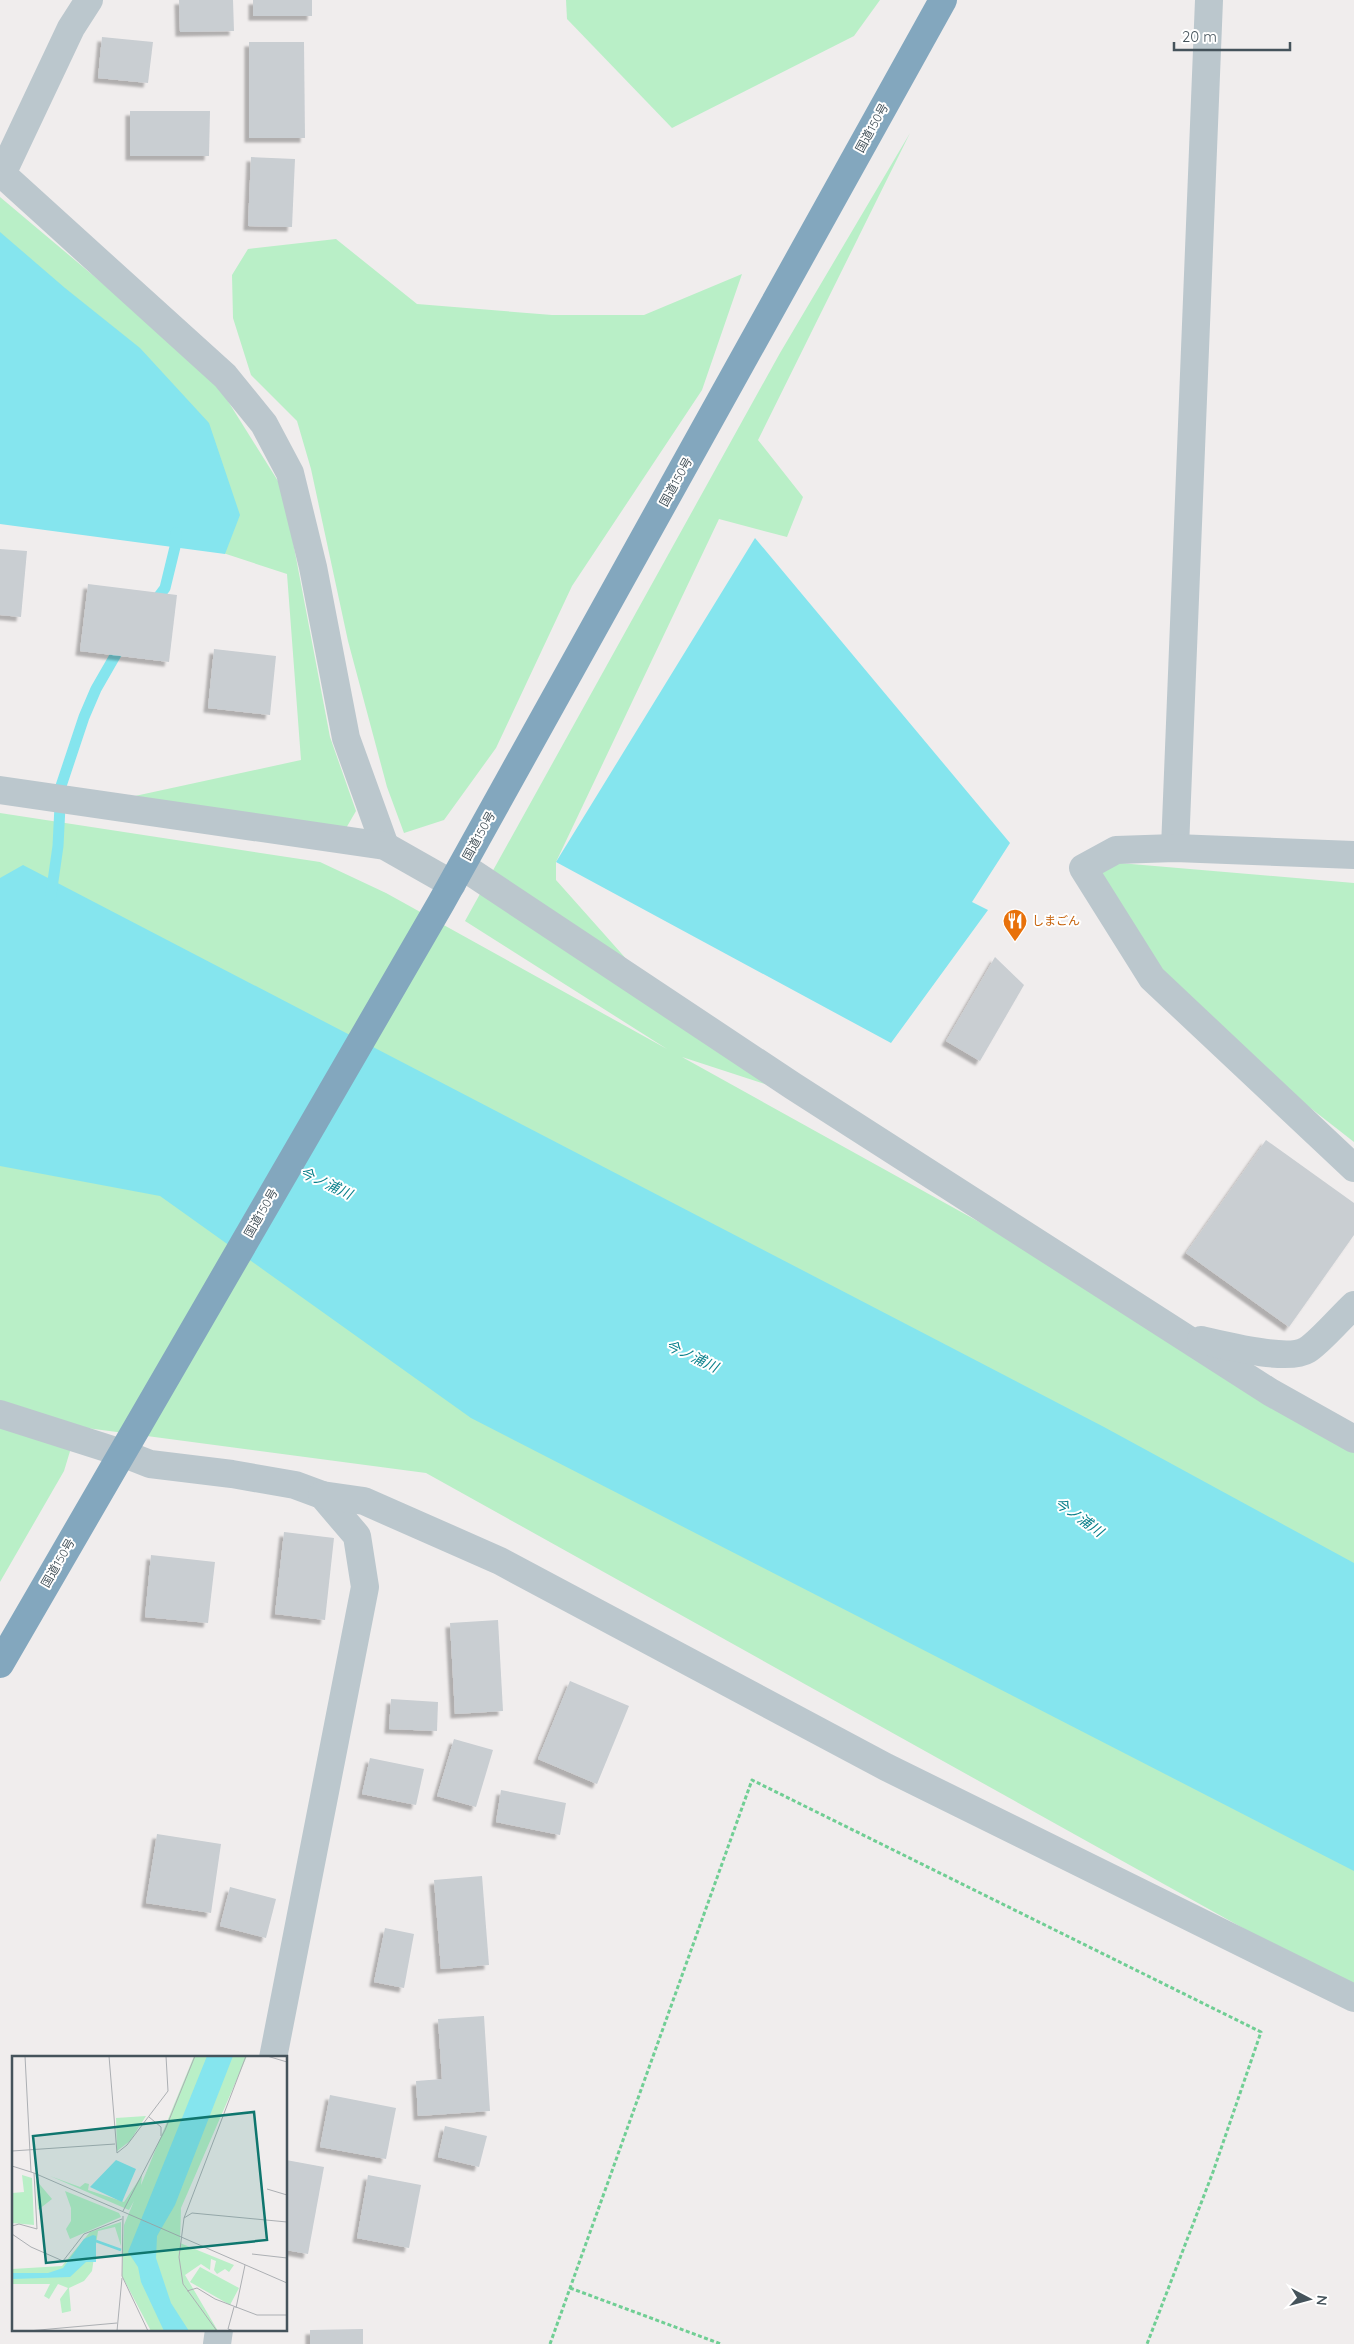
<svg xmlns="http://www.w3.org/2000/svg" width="1354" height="2344" font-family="Quicksand,'Noto Sans JP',sans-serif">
	<defs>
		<filter id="shadow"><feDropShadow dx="-4.5" dy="4.5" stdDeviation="1" flood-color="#0004"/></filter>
	</defs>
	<rect width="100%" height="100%" fill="#f0eded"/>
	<g fill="#b9efc7">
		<polygon points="566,0 880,0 854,36 672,128 567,19"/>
		<polygon points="910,133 758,440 803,497 787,537 719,519 556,862 556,880 661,998 817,1101 682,1057 1354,1430 1354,1990 426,1473 49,1423 74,1438 64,1471 0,1582 0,813 320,862 386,893 667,1049 465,921 780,353"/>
		<polygon points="0,197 152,325 221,390 283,489 330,737 356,811 345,830 98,804 301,760 287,574 0,480"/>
		<polygon points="336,239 417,304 552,315 644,315 742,274 702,390 572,586 496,748 444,820 404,833 387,787 348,641 311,469 297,421 251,375 233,318 232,275 248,249"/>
		<polygon points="1096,861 1354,883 1354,1142 1194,1017 1113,917"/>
	</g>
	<g fill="#85e5ee">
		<polygon points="0,232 65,288 140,348 209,423 240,515 225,554 0,524"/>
		<polygon points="755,538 1010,843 972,902 988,910 891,1043 556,862"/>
		<polygon points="23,865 1104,1427 1354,1563 1354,1871 471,1418 160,1196 0,1166 0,878"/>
	</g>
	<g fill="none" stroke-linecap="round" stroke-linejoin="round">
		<g stroke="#85e5ee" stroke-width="11">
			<polyline points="153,604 165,588 175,547 176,533"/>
			<polyline points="51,895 58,846 61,786 84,717 96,689 123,642"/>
		</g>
	</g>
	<g fill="#c9ced2" filter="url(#shadow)">
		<polygon points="179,0 233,0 234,31 180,32"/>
		<rect x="253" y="0" width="59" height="16"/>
		<polygon points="102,37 153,42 148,83 98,78"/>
		<polygon points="249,42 304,42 305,138 249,138"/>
		<polygon points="130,111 210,111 209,156 130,156"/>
		<polygon points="251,157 295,159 292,227 248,226"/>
		<polygon points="0,549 27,551 21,617 0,615"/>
		<polygon points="88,584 177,595 169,662 80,651"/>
		<polygon points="214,649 276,656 270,715 208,708"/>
		<polygon points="995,957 1024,985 980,1061 946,1041"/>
		<polygon points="1266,1140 1354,1203 1354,1235 1289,1327 1186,1253"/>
		<polygon points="284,1532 334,1538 325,1620 275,1614"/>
		<polygon points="151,1555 215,1562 208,1623 145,1617"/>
		<polygon points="498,1620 503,1711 455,1714 450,1623"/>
		<polygon points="570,1681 629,1706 597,1784 538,1759"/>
		<polygon points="391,1699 438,1702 437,1731 389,1729"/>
		<polygon points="454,1739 493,1750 476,1807 437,1796"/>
		<polygon points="370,1758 424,1769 416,1805 362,1794"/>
		<polygon points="501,1790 566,1803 560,1835 496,1822"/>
		<polygon points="157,1834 221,1844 211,1913 146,1903"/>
		<polygon points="482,1876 489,1965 441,1969 434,1880"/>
		<polygon points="230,1887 276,1899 266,1938 220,1926"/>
		<polygon points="385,1928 414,1934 404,1988 374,1982"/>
		<polygon points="484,2016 490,2111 418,2116 416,2081 442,2079 438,2019"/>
		<polygon points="330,2095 396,2108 386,2159 320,2147"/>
		<polygon points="445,2126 487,2136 479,2167 438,2157"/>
		<polygon points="286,2160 324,2167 308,2254 286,2250"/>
		<polygon points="368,2175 421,2185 409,2248 357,2238"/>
		<polygon points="363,2329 363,2344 310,2344 310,2330"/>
	</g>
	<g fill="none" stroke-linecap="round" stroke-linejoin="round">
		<g stroke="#70ce94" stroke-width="3" stroke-dasharray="4 2.5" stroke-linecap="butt">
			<polyline points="570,2288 721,2344"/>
			<polyline points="550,2344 752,1780 1261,2032 1213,2172 1147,2344"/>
		</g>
		<g stroke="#bbc7cd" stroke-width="28">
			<polyline points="89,0 71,28 2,174 225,376 264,424 290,473 313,567 346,738 385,846"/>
			<polyline points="0,790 385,846 452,884"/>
			<polyline points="1175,848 1209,0"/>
			<polyline points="1354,855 1175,848 1116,850 1083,868 1152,978 1354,1168"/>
			<polyline points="462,866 793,1086 1270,1392 1354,1439"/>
			<path d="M1201 1340C1223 1345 1288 1362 1307 1350 1319 1343 1342 1316 1354 1305"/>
			<polyline points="0,1414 122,1453 150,1464 232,1474 295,1485 322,1495 357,1536 365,1587 273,2058"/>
			<polyline points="322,1495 364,1501 500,1561 886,1767 1354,1998"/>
			<polyline points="217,2344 219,2330"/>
		</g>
		<polyline stroke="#83a7be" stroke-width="28" points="0,1664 441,903 943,0"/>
	</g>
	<defs>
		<symbol id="restaurant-pin" viewBox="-11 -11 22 30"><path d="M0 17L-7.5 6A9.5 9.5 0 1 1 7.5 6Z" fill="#e8710a" stroke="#fff"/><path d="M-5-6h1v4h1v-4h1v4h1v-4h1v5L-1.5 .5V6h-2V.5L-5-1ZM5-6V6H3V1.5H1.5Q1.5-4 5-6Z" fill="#fff"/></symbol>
	</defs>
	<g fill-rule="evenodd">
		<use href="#restaurant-pin" x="1001" y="907" width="28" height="38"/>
	</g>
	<g text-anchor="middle" stroke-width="4" stroke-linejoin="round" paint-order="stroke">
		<g font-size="12" fill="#45535b" stroke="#fff">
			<text transform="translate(872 128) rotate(-61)" y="4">国道150号</text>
			<text transform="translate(676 482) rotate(-61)" y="4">国道150号</text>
			<text transform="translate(479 836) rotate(-61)" y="4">国道150号</text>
			<text transform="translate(261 1213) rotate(-60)" y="4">国道150号</text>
			<text transform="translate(58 1563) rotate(-60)" y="4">国道150号</text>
		</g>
		<g font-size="12" fill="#c56008" stroke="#fff" text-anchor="start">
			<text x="1032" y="925">しまごん</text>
		</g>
		<g font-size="14" font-style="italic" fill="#0a808b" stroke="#fff">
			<text transform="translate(326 1183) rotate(25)" y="5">今ノ浦川</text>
			<text transform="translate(692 1356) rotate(25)" y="5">今ノ浦川</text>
			<text transform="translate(1079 1517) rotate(35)" y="5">今ノ浦川</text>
		</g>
	</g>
	<g transform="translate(12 2056)">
		<rect width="275" height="275" fill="#f0eded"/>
		<path d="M182 0H235L169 152 168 187 222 209 217 216 213 213 205 218 202 214 204 205 199 203 198 214 189 208 173 219 206 275H139L110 220 112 169 122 145 117 154 38 120 68 131 73 127 77 128 76 134 112 146 130 119 129 129ZM134 60 118 85 105 95 104 62ZM10 119 20 122 22 169 0 167V137L12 136ZM24 124 40 143 26 154ZM53 135 107 157 109 161 58 183 54 173 59 165V152ZM109 166V190L103 171 86 175 80 215 72 225 57 232 59 255 50 257 48 243 56 232 46 228 37 243 32 240 38 228H0V213L50 210 78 176ZM188 211 227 232 218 249 178 226Z" fill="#b9efc7"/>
		<path d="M195 0H221L163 149 145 180 144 202 159 247 177 275H152L129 226 126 211 116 196ZM104 104 124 113 110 146 78 131ZM81 179 84 180V206H74L58 221 0 223V217H36L51 212 72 183Z" fill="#85e5ee"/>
		<path fill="none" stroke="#85e5ee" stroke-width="2.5" d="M84 185 109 194"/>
		<path fill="none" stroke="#acafb3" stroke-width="1" d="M13 0 19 116M97 0 105 97 115 89 156 35 154 0M255 0 275 6M137 61 149 71V80M0 95 103 88M0 110 22 117 275 227M255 133 275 139M111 155 153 74 183 0M111 160 110 220 136 275M172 162 234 0M0 170 7 168 25 173 22 117M0 178 19 191 51 205 72 178 110 163M240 198 275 202M175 235 185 232 203 243 245 259H275M222 251 216 273 222 275M224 252 233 209M16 275 105 267M105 275 110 222M205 275 171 228 167 201 172 162 180 157 275 166"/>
		<path fill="#0f766e" fill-opacity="0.15" stroke="#0f766e" stroke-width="2.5" d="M242 56 255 184 34 207 21 80Z"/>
		<rect width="275" height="275" fill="none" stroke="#45535b" stroke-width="2.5"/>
	</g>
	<g transform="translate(1309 2299) rotate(96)" stroke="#ffffff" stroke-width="4" paint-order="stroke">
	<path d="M0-4L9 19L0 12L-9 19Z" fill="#45535b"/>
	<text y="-8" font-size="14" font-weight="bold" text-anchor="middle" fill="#45535b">N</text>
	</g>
	<path d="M1174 42v8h116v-8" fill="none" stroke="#45535b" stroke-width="2.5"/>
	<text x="1182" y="42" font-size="15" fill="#45535b" stroke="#ffffff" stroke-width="4" paint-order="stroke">20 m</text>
</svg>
